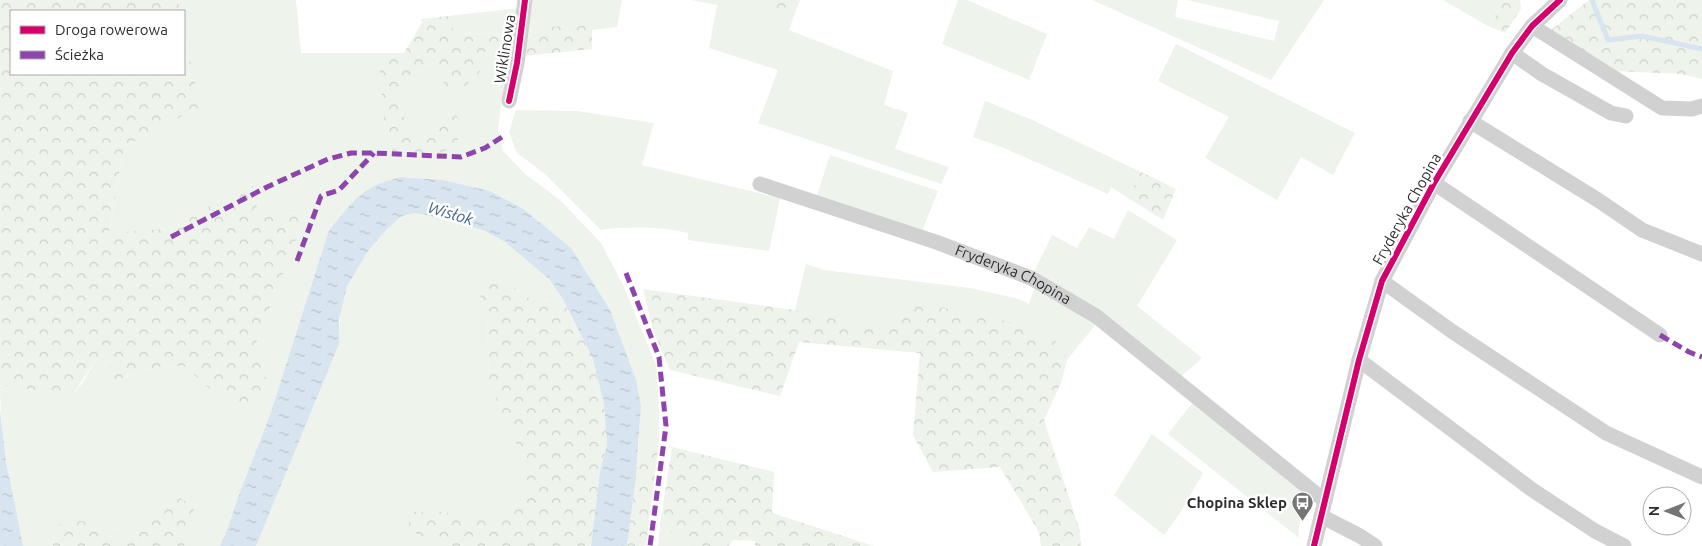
<svg xmlns="http://www.w3.org/2000/svg" width="1702" height="546" font-family="Ubuntu,sans-serif">
	<defs>
		<pattern id="forest-crowns" width="20" height="18" patternUnits="userSpaceOnUse" patternTransform="scale(1.25)"><rect width="20" height="18" fill="#eef3eb"/><path d="M2 6a3 3 0 1 1 6 0M12 15a3 3 0 1 1 6 0" fill="none" stroke="#ccd0ca"/></pattern>
		<pattern id="water-ripples" width="26" height="14" patternUnits="userSpaceOnUse" patternTransform="scale(1.25)"><rect width="26" height="14" fill="#d8e4ef"/><path d="M2 4q2-2 4 0t4 0M15 11q2-2 4 0t4 0" fill="none" stroke="#bac4cd"/></pattern>
	</defs>
	<rect width="100%" height="100%" fill="#fff"/>
	<g fill="#eef3eb">
		<path d="M178 0H296L301 53H378L385 130 419 157 453 111 439 125 421 139 399 111C402 78 402 76 433 64L450 94 476 53 499 33 455 34 448 16 518 8 509 72 501 104 498 130 503 151 525 174 560 200 601 243 624 287 656 365 659 410V442L638 455 641 406 522 208 490 191 443 180 401 177 360 196 344 211 329 230 270 415 240 492 226 533 220 546H184L192 526 166 503 130 539 97 531 85 522 54 531 53 546H23C12 493 0 440 0 385L72 396 83 382 96 359 110 361 111 382 156 367 184 366 218 396 253 351 305 213 281 214 259 218 251 184 167 229 109 234 124 147 200 107 184 29V11H180Z"/>
		<polygon points="530,0 622,0 617,27 592,30 589,26 572,25 525,38"/>
		<polygon points="691,0 759,0 758,3 794,15 789,30 893,71 884,105 908,113 895,149 949,167 941,184 758,123 778,70 709,48 717,5"/>
		<polygon points="958,0 967,0 1047,34 1029,80 942,44"/>
		<polygon points="1092,0 1178,0 1175,17 1274,41 1279,21 1187,0 1324,0 1271,80"/>
		<polygon points="1443,0 1502,0 1502,6 1488,26"/>
		<polygon points="1176,44 1355,133 1333,175 1301,157 1277,200 1205,158 1229,117 1158,81"/>
		<polygon points="985,101 1030,119 1141,172 1128,198 1111,187 1108,194 1004,148 973,137"/>
		<path d="M516 110 577 111 654 123 642 165 780 198 769 251 688 240V233C664 227 626 226 601 230L545 174 517 153 509 132Z"/>
		<polygon points="830,155 938,191 922,231 816,198"/>
		<polygon points="1128,210 1177,240 1137,306 1202,358 1179,378 1034,272 1052,235 1077,248 1089,227 1114,239"/>
		<path d="M414 213 452 220 485 231 505 242 549 279 564 301 532 300 497 275 480 296 487 315 489 383 526 466V494L492 519 442 512 409 530 441 546H256L339 344C339 325 340 305 346 287 353 270 384 226 400 217 403 215 410 214 414 213Z"/>
		<polygon points="806,264 824,270 970,288 1019,299 1029,304 1035,286 1096,324 1067,360 1052,335 1040,345 879,329 795,310"/>
		<path d="M1194 401 1311 498C1303 509 1297 524 1299 538L1168 434Z"/>
		<polygon points="1152,434 1203,473 1180,513 1164,535 1114,495"/>
		<polygon points="660,525 689,546 658,546"/>
	</g>
	<g fill="url(#forest-crowns)">
		<polygon points="0,0 178,0 180,11 11,11 11,74 184,74 184,29 200,107 124,147 109,233 167,229 252,183 259,218 281,214 306,213 253,351 271,388 240,406 218,396 184,366 156,367 110,382 110,362 96,359 72,396 0,385"/>
		<polygon points="759,0 800,0 794,15 757,3"/>
		<polygon points="1502,0 1520,0 1521,9 1505,33 1488,26 1502,6"/>
		<polygon points="1589,0 1702,0 1702,79 1682,74 1612,71 1547,33"/>
		<path d="M448 16 455 34 499 33V50L476 53 480 72 462 89 450 94 433 64C402 75 402 80 399 111L421 139 439 125 453 111 463 124 455 148C431 157 419 157 394 155L385 130 378 53H404L422 23 421 19Z"/>
		<polygon points="572,25 589,26 592,30 592,49 523,56 525,38 552,27"/>
		<polygon points="1141,172 1176,189 1163,220 1128,198"/>
		<polygon points="497,275 532,300 564,301 593,359 604,404 607,445 600,471 591,546 441,546 409,530 409,512 442,512 492,519 526,494 526,466 489,383 487,315 480,296"/>
		<polygon points="643,289 795,310 879,329 913,301 1024,325 1040,345 1052,335 1067,360 1061,383 1044,420 1080,531 1081,546 1041,546 1039,532 1000,467 933,472 913,435 920,353 799,342 780,396 670,370 653,330"/>
		<polygon points="659,442 646,546 627,546 638,455"/>
		<polygon points="672,447 774,472 772,513 874,546 755,546 755,541 733,540 728,546 689,546 660,525"/>
		<polygon points="180,498 194,507 192,526 184,546 53,546 54,531 66,517 85,522 97,531 130,539 166,503"/>
	</g>
	<g fill="url(#water-ripples)">
		<path d="M401 177 443 180 490 191 522 208 571 248 610 310 636 380 641 406 636 476 627 546H591L600 471 607 445 604 404 593 359 564 301 549 279 505 242 485 231 452 220 414 213 400 217 385 231 368 251 347 286 339 320V344L256 546H220L226 533 240 492 270 415 329 230C342 214 355 196 374 186 382 182 392 180 401 177Z"/>
		<polygon points="0,410 6,461 23,546 0,546"/>
	</g>
	<g fill="none" stroke-linecap="round" stroke-linejoin="round">
		<polyline stroke="#d8e4ef" stroke-width="5" points="1592,0 1608,40 1642,36 1702,49"/>
		<g stroke="#d1d1d1" stroke-width="15">
			<polyline points="1532,26 1662,108 1692,109 1702,106"/>
			<polyline points="1512,53 1542,74 1611,113 1626,116"/>
			<polyline points="509,101 517,63 525,0"/>
			<polyline points="1470,121 1598,200 1642,230 1702,254"/>
			<polyline points="1434,183 1660,335"/>
			<path id="s1" d="M760 184 936 242 1031 278 1096 316 1325 501"/>
			<polyline points="1382,281 1453,332 1606,433 1702,477"/>
			<polyline points="1359,360 1534,491 1595,531 1624,546"/>
			<polyline points="1321,516 1360,536 1375,546"/>
			<polyline points="1314,546 1359,360 1382,281 1434,183 1512,53 1532,26 1560,0"/>
		</g>
		<g stroke="#8e44ad" stroke-width="5" stroke-dasharray="10 5" stroke-linecap="butt">
			<polyline points="171,237 267,187 328,159 351,153 374,153 461,157 485,148 502,137"/>
			<polyline points="297,261 321,196 339,190 374,153"/>
			<polyline points="626,273 659,357 666,426 650,546"/>
			<polyline points="1660,335 1689,352 1702,357"/>
		</g>
		<defs>
			<g id="cycleway">
				<polyline points="509,101 517,63 525,0"/>
				<polyline points="1314,546 1359,360 1382,281 1434,183 1512,53 1532,26 1560,0"/>
			</g>
		</defs>
		<use href="#cycleway" stroke="#fff" stroke-width="9"/>
		<use href="#cycleway" stroke="#d6006c" stroke-width="6"/>
	</g>
	<defs>
		<symbol id="bus-pin" viewBox="-11 -11 22 30"><path d="M0 17L-7.5 6A9.5 9.5 0 1 1 7.5 6Z" fill="#767676" stroke="#fff"/><path d="M-5-6H5V4H4V6H2V4H-2V6H-4V4H-5ZM-3.5-4V0h7V-4ZM-3.5 1.2v1.5H-2V1.2ZM2 1.2v1.5H3.5V1.2Z" fill="#fff"/></symbol>
	</defs>
	<g fill-rule="evenodd">
		<use href="#bus-pin" x="1290" y="490" width="25" height="34"/>
	</g>
	<g text-anchor="middle" stroke-width="5" stroke-linejoin="round" paint-order="stroke">
		<g font-size="15" fill="#2c2c2c" stroke="#fff">
			<text transform="translate(505 49) rotate(-81)" y="5">Wiklinowa</text>
			<text transform="translate(1407 209) rotate(-61)" y="5">Fryderyka Chopina</text>
			<text dy="5" stroke="none"><textPath href="#s1" startOffset="269">Fryderyka Chopina</textPath></text>
		</g>
		<g font-size="15" font-weight="bold" fill="#2c2c2c" stroke="#fff" text-anchor="end">
			<text x="1287" y="508">Chopina Sklep</text>
		</g>
		<g font-size="16" font-style="italic" fill="#416887" stroke="#fff">
			<text transform="translate(451 213) rotate(17)" y="6">Wisłok</text>
		</g>
	</g>
	<rect x="10" y="10" width="175" height="65" fill="#ffffff" stroke="#ababab"/>
	<rect x="20" y="26" width="25" height="8" fill="#d6006c" stroke="#ababab"/>
	<text x="55" y="35" font-size="15" fill="#2c2c2c">Droga rowerowa</text>
	<rect x="20" y="51" width="25" height="8" fill="#8e44ad" stroke="#ababab"/>
	<text x="55" y="60" font-size="15" fill="#2c2c2c">Ścieżka</text>
	<g transform="translate(1667 511) rotate(270)"><circle r="24" fill="#ffffff" stroke="#ababab"/>
	<path d="M0-4L9 19L0 12L-9 19Z" fill="#767676"/>
	<text y="-8" font-size="14" font-weight="bold" text-anchor="middle" fill="#2c2c2c">N</text>
	</g>
</svg>
